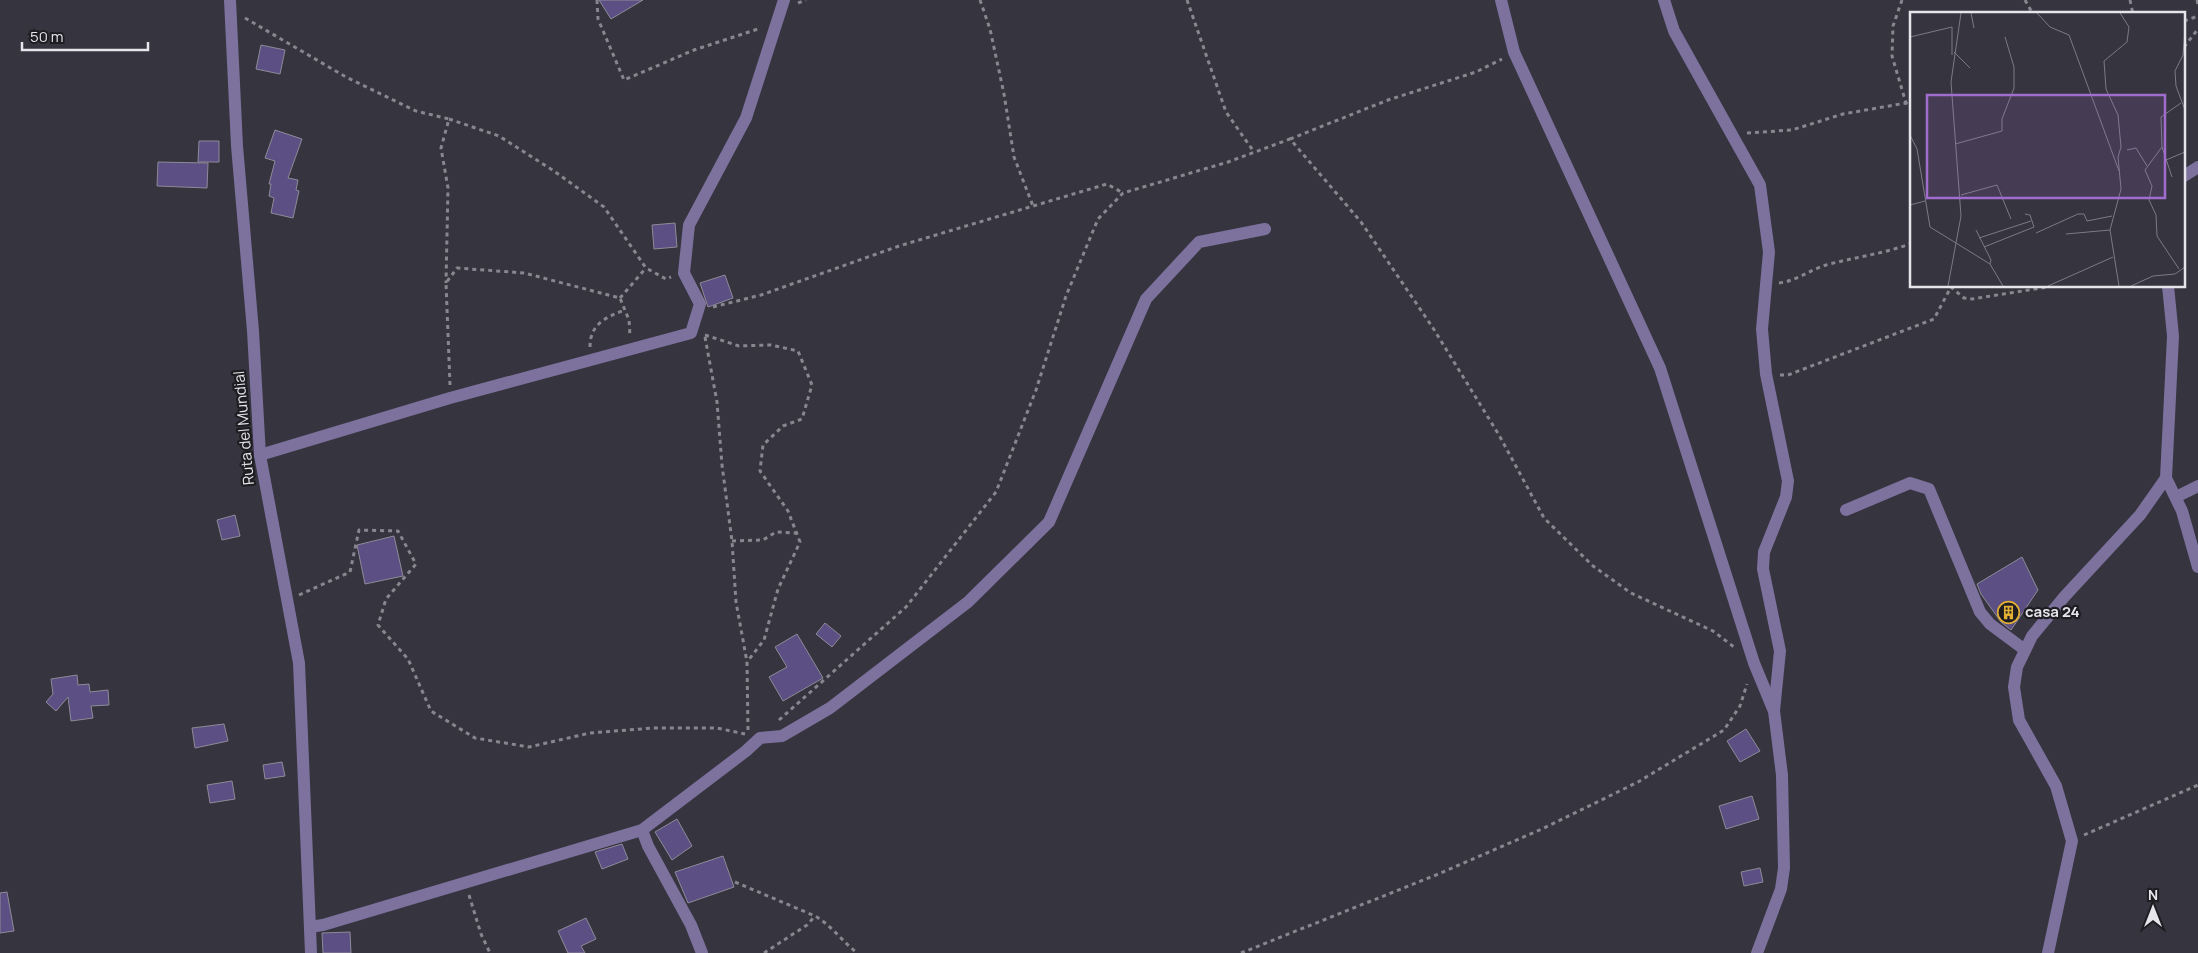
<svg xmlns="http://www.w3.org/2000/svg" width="2198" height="953" font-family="Manrope,sans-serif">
	<rect width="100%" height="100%" fill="#36343f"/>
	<g fill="#5c4f83" stroke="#8e8b98">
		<polygon points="599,0 643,0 611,19"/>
		<polygon points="261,45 285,50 280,74 256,69"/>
		<polygon points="275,130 302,139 288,178 298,180 296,190 299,191 293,218 271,213 274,198 269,196 271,184 269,184 275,161 265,158"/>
		<polygon points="199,141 219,141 219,162 198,162"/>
		<polygon points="158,162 208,163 207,188 157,186"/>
		<polygon points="675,223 677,247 654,249 652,225"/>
		<polygon points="725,275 733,298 708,307 700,283"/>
		<polygon points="235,515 240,536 222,540 217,520"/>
		<polygon points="394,536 403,576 365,584 357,545"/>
		<polygon points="2022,557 2038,590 2011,630 2001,622 1981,594 1977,584"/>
		<polygon points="825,623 841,636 832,647 816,634"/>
		<polygon points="797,634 823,678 783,701 769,677 787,667 775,647"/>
		<polygon points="77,675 78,685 89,684 90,692 108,690 109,705 91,706 93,718 71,721 68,697 56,711 46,702 53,694 51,679"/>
		<polygon points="224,724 228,741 195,748 192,728"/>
		<polygon points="1746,729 1760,751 1740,762 1727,741"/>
		<polygon points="282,762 285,776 265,779 263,765"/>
		<polygon points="232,781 235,799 210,803 207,785"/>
		<polygon points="1752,796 1759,819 1726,829 1719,806"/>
		<polygon points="677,819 692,846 672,860 655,832"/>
		<polygon points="622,844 628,859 602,869 595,852"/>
		<polygon points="723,856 734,887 688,903 675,872"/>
		<polygon points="1760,868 1763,882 1744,886 1741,872"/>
		<polygon points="7,892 14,931 0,933 0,893"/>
		<polygon points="586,918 596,939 581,946 585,953 568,953 558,931"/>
		<polygon points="350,932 351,953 323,953 322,933"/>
	</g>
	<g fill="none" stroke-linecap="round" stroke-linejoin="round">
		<g stroke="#88878f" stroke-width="3" stroke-dasharray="4 4" stroke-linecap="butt">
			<polyline points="597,0 598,19 624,80 694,50 761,28"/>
			<polyline points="980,0 990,29 1004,94 1014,157 1033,206"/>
			<polyline points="1187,0 1226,112 1254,152"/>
			<polyline points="1902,0 1893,26 1892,56 1906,103 1912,102"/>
			<polyline points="2025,0 2033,14"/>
			<polyline points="2130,0 2133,14"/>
			<polyline points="2197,0 2198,5"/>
			<polyline points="798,3 806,0"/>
			<polyline points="245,18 346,77 416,111 449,119 441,148 448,188 446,283"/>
			<polyline points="2184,21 2198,16"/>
			<polyline points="2184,47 2198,29"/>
			<polyline points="449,119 499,136 554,171 604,207 646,268 666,279 671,277"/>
			<polyline points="1747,133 1792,130 1843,114 1906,103 1912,107"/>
			<polyline points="1290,139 1388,100 1476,72 1502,59"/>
			<path d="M1779 283C1796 281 1810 270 1826 265 1855 257 1884 254 1912 243"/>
			<polyline points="620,298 646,268"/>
			<polyline points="713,307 761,295 899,246 1107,184 1123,193"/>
			<polyline points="705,335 739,346 771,345 798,351 812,385 802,419 783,426 763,445 760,471 788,511 800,542 778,589 764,640 747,662"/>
			<polyline points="705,337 717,402 722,465 732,541 736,602 747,662 748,730"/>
			<path d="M590 347C590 324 606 317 625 310"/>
			<polyline points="1780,375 1788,375 1934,319 1951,287 1964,298 1972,299 2054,286"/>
			<polyline points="450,385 446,283 457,268 524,273 620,298 629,320 630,336"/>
			<polyline points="732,541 763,540 776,532 796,533"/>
			<polyline points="299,595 350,572 359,530 398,531 416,564 386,599 378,625 408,659 431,711 475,738 529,747 590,733 653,728 717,728 745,734"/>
			<polyline points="779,720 906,607 996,492 1036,390 1066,296 1098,219 1123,193 1228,162 1290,139 1361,222 1433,328 1499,435 1544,518 1593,566 1631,593 1713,631 1734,647"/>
			<polyline points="2084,835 2198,785"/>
			<path d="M735 882 815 916C831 925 842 941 857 953"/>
			<polyline points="469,895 481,934 490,953"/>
			<polyline points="764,953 807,925 815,916"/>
			<polyline points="1241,953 1436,875 1542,829 1638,782 1724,730 1740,706 1747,684"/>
		</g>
		<g stroke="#7c729d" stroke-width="12">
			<polyline points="230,0 237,146 253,331 260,455 299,663 311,953"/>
			<polyline points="1501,0 1514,52 1660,368 1754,663 1773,709"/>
			<polyline points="1664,0 1674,31 1760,185 1769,252 1762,329 1766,374 1788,481 1786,497 1764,552 1763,569 1780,651 1774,711 1782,775 1784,868 1781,889 1757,953"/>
			<polyline points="2184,176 2198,167"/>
			<polyline points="260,455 450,398 691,333 700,304 684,273 689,225 746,118 784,0"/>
			<polyline points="2166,478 2182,511 2198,567"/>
			<polyline points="2176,497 2198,486"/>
			<polyline points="1846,510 1910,483 1929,489 1980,612 1990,624 2025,650"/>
			<polyline points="642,830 648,846 691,925 702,953"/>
			<polyline points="310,927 323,925 642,830 746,751 760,738 782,736 830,708 968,602 1049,522 1146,299 1199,242 1265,229"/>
			<polyline points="2048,953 2072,841 2056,786 2019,720 2014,687 2017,667 2032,636 2065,596 2140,515 2166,478 2173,336 2168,286"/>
		</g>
	</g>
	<defs>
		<symbol id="building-ring" viewBox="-11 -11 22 22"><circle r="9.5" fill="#1e1d21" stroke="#e2af34" stroke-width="1.5"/><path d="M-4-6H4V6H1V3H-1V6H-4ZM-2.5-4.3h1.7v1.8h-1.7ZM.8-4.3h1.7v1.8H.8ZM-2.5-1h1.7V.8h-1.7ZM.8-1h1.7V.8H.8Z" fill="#e2af34"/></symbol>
	</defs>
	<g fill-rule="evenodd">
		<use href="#building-ring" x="1996" y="600" width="25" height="25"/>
	</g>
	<g text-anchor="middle" stroke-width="4.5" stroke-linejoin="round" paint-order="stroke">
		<g font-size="15" fill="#e6e5eb" stroke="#1e1d21">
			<text transform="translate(244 428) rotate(-95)" y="5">Ruta del Mundial</text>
		</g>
		<g font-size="15" font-weight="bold" fill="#e6e5eb" stroke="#1e1d21" text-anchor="start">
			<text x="2025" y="617">casa 24</text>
		</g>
	</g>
	<g transform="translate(1910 12)">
		<rect width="275" height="275" fill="#36343f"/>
		<path fill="none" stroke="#7c7b84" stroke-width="1" d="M61 1 64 16M127 1 140 15 159 23 209 159M275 19 273 43 265 59 266 74 275 98M0 25 42 15V43M44 40 60 56M0 123 7 137 20 215 80 252 93 274M45 132 92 119V107L104 76V55L95 25M252 135 262 165M217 138 226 136 237 154M256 148 275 140M51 183 87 173 101 207M0 193 15 189M66 218 81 248 80 252M126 221 168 202H174L177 209 202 204M156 222 200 218M69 226 121 209M74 235 124 215 120 203 115 202M269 257 247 224 246 203 239 188 242 174 235 158 252 135 251 105 271 91M38 274 51 204 41 70 51 1M138 274 203 245M209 274 200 218 211 177 208 145 211 135 208 103 196 77 194 49 217 30 219 15 210 1M221 274 243 264 265 262 275 255"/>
		<path fill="#a06dce" fill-opacity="0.15" stroke="#a06dce" stroke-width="2.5" d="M17 83H255V186H17Z"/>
		<rect width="275" height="275" fill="none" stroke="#e6e5eb" stroke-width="2.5"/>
	</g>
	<g transform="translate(2153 908)" stroke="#1e1d21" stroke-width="4" paint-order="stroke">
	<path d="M0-4L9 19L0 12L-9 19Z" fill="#e6e5eb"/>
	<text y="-8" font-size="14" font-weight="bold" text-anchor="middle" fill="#e6e5eb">N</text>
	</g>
	<path d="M22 42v8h126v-8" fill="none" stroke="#e6e5eb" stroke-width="2.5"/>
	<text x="30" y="42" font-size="15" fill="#e6e5eb" stroke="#1e1d21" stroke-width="4" paint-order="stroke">50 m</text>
</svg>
